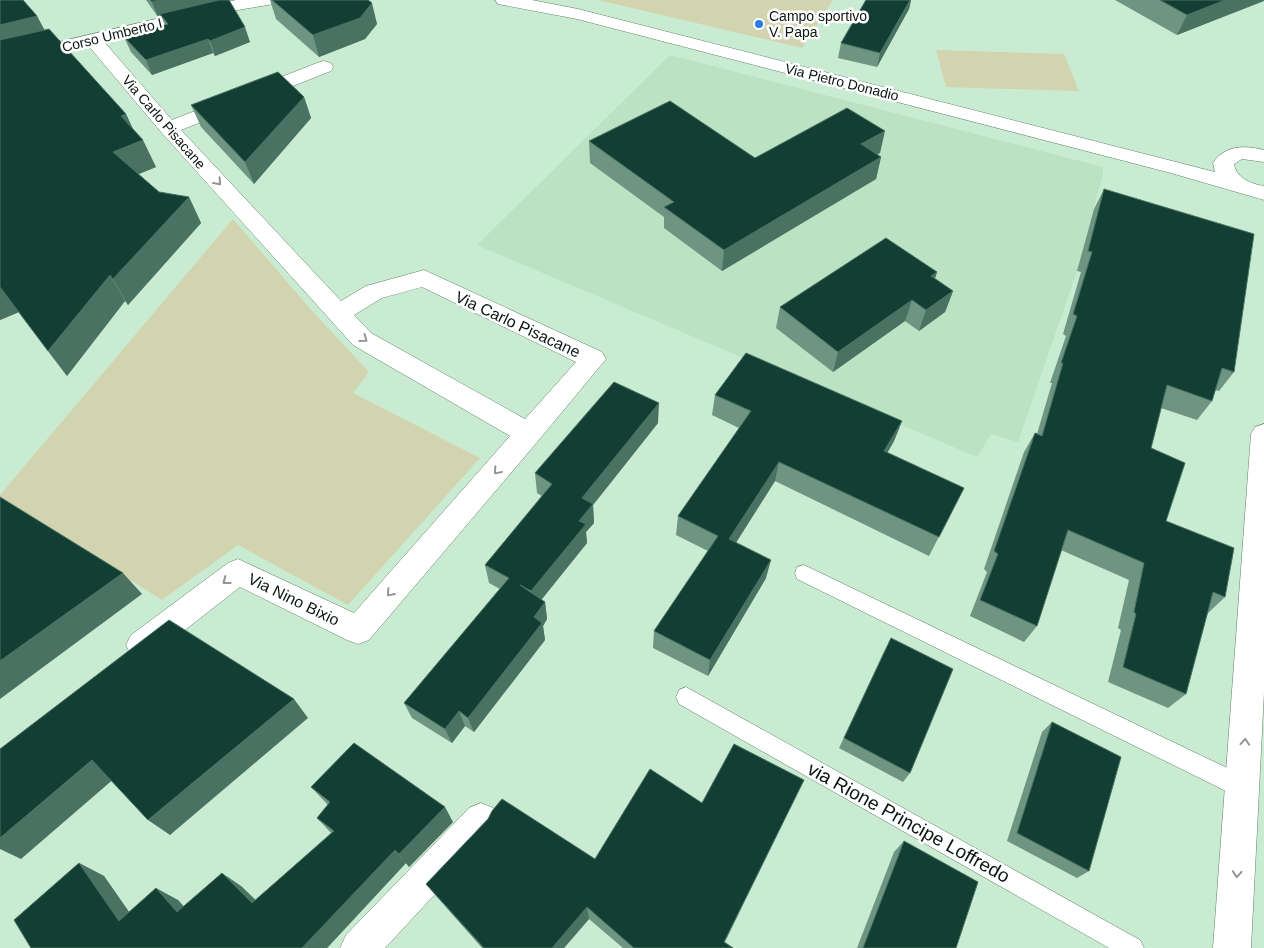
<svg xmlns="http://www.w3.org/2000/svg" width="1264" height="948" font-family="Helvetica,sans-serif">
	<rect width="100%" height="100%" fill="#c9ebd1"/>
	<polygon fill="#bae2c3" points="670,55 1103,167 1103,174 1077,271 1018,442 991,434 977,457 477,245"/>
	<g fill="#d2d4af">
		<polygon points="598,0 833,0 802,48"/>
		<polygon points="936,50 1064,54 1079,91 946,87"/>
		<polygon points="233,219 313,312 369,372 353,393 480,458 348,605 238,545 162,600 0,498 0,495"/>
	</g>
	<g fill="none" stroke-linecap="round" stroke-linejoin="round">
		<defs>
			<g id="lane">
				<polygon points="804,565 1250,779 1253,787 1250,795 1242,798 1234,795 797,579 795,573 797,567"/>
				<polygon points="686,687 1140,940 1144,948 1109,948 679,704 676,697 679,690"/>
			</g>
			<g id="street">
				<path d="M93 35 99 36 172 120 317 63 324 61 331 63 333 67 331 71 181 130 341 301 366 286 424 270 602 352 606 359 538 441 369 640 358 644 347 640 240 587 153 655 142 659 131 655 126 645 131 635 228 563 238 559 354 613 510 436 353 345 161 132 87 44 84 40 87 36ZM422 287 576 362 525 419 371 333 354 315 382 298Z"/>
				<polygon points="481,803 493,808 498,820 493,832 385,948 340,948 346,935 469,808"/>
			</g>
			<g id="secondary">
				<polygon points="236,0 277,0 274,4 268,5 225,12 0,68 0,56"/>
				<path d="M495 0H532L578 9 1215 172 1213 163C1224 145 1245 145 1264 150V162L1242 159 1234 164C1236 178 1251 184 1264 186V200L1171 173 577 19 498 4Z"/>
				<polygon points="1264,424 1264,692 1251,948 1213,948 1251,434 1255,427"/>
			</g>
		</defs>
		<use href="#lane" stroke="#62816a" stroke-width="1"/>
		<use href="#street" stroke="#62816a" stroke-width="1"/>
		<use href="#secondary" stroke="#62816a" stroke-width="1"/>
		<use href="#lane" fill="#fff" fill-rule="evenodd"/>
		<use href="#street" fill="#fff" fill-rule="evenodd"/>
		<use href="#secondary" fill="#fff" fill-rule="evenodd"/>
	</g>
	<g fill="#6e9482">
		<polygon points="0,0 37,16 44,30 126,114 133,129 156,167 138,174 159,192 189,197 201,223 128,305 125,301 67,376 19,312 0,320"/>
		<polygon points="146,0 229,0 250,42 215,56 213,53 152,75 131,52 124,37 165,25 161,16 158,17"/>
		<polygon points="270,0 368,0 377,24 365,39 319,57 276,19"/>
		<polygon points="866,0 911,0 909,9 877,67 838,58 841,43"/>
		<polygon points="1115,0 1264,0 1177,35"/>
		<polygon points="304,97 311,118 254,184 201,127 191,105"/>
		<polygon points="589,141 755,158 880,153 877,154 881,157 876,179 722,271 664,228 664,217 590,163"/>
		<polygon points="1104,189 1234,372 1219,391 1215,390 1212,401 1197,420 1161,408 1151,448 1166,521 1225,597 1207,614 1186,694 1168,708 1108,682 1121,630 1118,628 1129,580 1061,550 1037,626 1024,642 970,616 987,572 984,569 1024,452 1035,433 1037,434 1052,383 1050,383 1066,336 1063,334 1081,272 1077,271 1094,209"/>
		<polygon points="937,272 935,278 953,291 945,312 919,331 905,321 833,372 776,328 780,307"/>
		<polygon points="715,395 902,421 894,441 887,453 964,488 929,556 775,481 736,543 766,578 708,676 653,648 654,631 708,551 676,535 678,516 739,428 712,415"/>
		<polygon points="658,423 593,505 594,523 586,532 587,543 541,600 545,602 547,619 543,626 545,640 474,732 465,726 452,743 412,718 404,703 500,589 489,583 485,565 542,496 537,493 535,473"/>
		<polygon points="885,650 910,773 903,782 839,748"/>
		<polygon points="1052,722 1089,871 1077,878 1007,841 1042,732"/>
		<polygon points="311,787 453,822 409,867 406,863 327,948 31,948 79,863 104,876 129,912 178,900 184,907 241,886 256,900 331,833 317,818 328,805"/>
		<polygon points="796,796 725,942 733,948 623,948 589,919 564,948 482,948 436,896 426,884 595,859 702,803"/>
		<polygon points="904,841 956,948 857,948 894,852"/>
	</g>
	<g fill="#497262">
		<polygon points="160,0 226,0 160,14 161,16 158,17 152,2"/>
		<polygon points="910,0 911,0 909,9 877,67 880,53"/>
		<polygon points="1225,0 1264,0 1264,1 1177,35 1187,15"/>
		<polygon points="372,3 377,24 365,39 319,57 313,35"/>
		<polygon points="37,16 51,42 0,54 0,25"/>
		<polygon points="245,27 250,42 215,56 210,41"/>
		<polygon points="208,39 213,53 152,75 146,60"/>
		<polygon points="304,97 311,118 254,184 245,162"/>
		<polygon points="126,114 138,140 121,116"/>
		<polygon points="885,131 880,153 856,166 861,144"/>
		<polygon points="143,140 156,167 127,179 113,152"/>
		<polygon points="881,157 876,179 722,271 724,250"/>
		<polygon points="189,197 201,223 128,305 113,279"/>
		<polygon points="937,272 930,293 931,276"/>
		<polygon points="110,275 125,301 67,376 48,351"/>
		<polygon points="0,287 19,312 0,320"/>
		<polygon points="953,291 945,312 919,331 926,310"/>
		<polygon points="912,300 905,321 833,372 838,352"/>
		<polygon points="659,403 658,423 593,505 594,523 586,532 587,543 534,609 531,591 579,521 582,498"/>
		<polygon points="902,421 894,441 877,471 884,451"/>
		<polygon points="779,462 775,481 726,558 729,539"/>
		<polygon points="771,560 766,578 708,676 710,660"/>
		<polygon points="123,573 142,594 0,699 0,661"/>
		<polygon points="545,602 547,619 543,626 545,640 474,732 468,718 534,617"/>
		<polygon points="294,699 308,718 170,835 148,820"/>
		<polygon points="459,711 465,726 452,743 445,729"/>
		<polygon points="92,760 116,777 21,859 0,849 0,838"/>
		<polygon points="445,807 453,822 409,867 399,854"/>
		<polygon points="395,850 406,863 327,948 302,948"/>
		<polygon points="79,863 104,876 143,932 119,921"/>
		<polygon points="222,873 241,886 270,915 252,903"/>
		<polygon points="156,888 178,900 199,923 177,912"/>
		<polygon points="587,907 589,919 564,948 552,948"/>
	</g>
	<g fill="#123e33" stroke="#497262">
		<polygon points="0,0 23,0 37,16 0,25"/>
		<polygon points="150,0 160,0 152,2"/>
		<polygon points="219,0 229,0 245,27 210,41 208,39 146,60 124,37 168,24 160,14"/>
		<polygon points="272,0 368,0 372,3 360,18 313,35"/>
		<polygon points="866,0 910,0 880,53 841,43"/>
		<polygon points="1160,0 1225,0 1187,15"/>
		<polygon points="49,29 126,114 121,116 143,140 113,152 159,192 189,197 113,279 110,275 48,351 0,287 0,40"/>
		<polygon points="278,72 304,97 245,162 191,105"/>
		<polygon points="670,101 755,158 847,108 885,131 861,144 881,157 724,250 664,207 674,202 589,141"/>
		<polygon points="1104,189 1254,234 1234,372 1222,368 1212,401 1167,385 1151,448 1185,463 1166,521 1234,548 1225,597 1213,592 1186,694 1123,667 1136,614 1134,612 1144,563 1068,530 1037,626 980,600 998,554 994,551 1035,433 1042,436 1063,363 1061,363 1077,316 1073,314 1092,252 1088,251"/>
		<polygon points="886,238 937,272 931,276 953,291 926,310 912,300 838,352 780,307"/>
		<polygon points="746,353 902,421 884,451 964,488 939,537 779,462 729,539 771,560 710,660 654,631 718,536 678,516 751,411 715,395"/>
		<polygon points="614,382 659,403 582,498 593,504 579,521 586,524 531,591 520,585 545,602 534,617 542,623 468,718 459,711 445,729 404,703 509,578 485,565 552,484 535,473"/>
		<polygon points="0,497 123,573 0,661"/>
		<polygon points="169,620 294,699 148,820 92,760 0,838 0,749"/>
		<polygon points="891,638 953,669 910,773 844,738"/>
		<polygon points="1052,722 1121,757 1089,871 1017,833"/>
		<polygon points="354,743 445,807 399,854 395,850 302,948 31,948 14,920 79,863 119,921 156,888 177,912 222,873 252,903 334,831 317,818 330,802 311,787"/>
		<polygon points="734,744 804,780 724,942 733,948 634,948 587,907 552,948 484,948 426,884 488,819 492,811 502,799 595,859 650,769 702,803"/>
		<polygon points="904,841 978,882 956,948 863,948"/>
	</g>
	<defs><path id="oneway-chevron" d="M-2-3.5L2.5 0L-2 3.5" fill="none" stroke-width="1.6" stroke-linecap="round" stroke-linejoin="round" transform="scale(1.25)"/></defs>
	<g stroke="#919693">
		<use href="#oneway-chevron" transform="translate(218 182) rotate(48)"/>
		<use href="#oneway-chevron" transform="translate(364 339) rotate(36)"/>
		<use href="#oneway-chevron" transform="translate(497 471) rotate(131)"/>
		<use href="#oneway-chevron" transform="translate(226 581) rotate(143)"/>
		<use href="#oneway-chevron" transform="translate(390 593) rotate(131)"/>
		<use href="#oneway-chevron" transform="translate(1245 742) rotate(-86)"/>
		<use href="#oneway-chevron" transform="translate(1237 874) rotate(94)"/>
	</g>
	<circle fill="#2d7ae6" stroke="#fff" stroke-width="2" cx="759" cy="24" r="5"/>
	<g text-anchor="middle" stroke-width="5" stroke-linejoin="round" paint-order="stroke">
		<g font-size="14" fill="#0a160e" stroke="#fff" text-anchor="start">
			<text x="769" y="21">Campo sportivo<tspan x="769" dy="16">V. Papa</tspan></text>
		</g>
		<g font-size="14" fill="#0a160e" stroke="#fff">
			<text transform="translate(112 35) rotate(-14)" y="5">Corso Umberto I</text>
			<text transform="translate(842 82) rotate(14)" y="5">Via Pietro Donadio</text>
			<text transform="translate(164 122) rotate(49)" y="5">Via Carlo Pisacane</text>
		</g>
		<g font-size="16" fill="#0a160e" stroke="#fff">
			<text transform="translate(518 324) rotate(25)" y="6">Via Carlo Pisacane</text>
			<text transform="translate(294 599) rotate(26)" y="6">Via Nino Bixio</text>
		</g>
		<g font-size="19" fill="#0a160e" stroke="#fff">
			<text transform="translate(909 822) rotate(29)" y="7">via Rione Principe Loffredo</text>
		</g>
	</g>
</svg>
